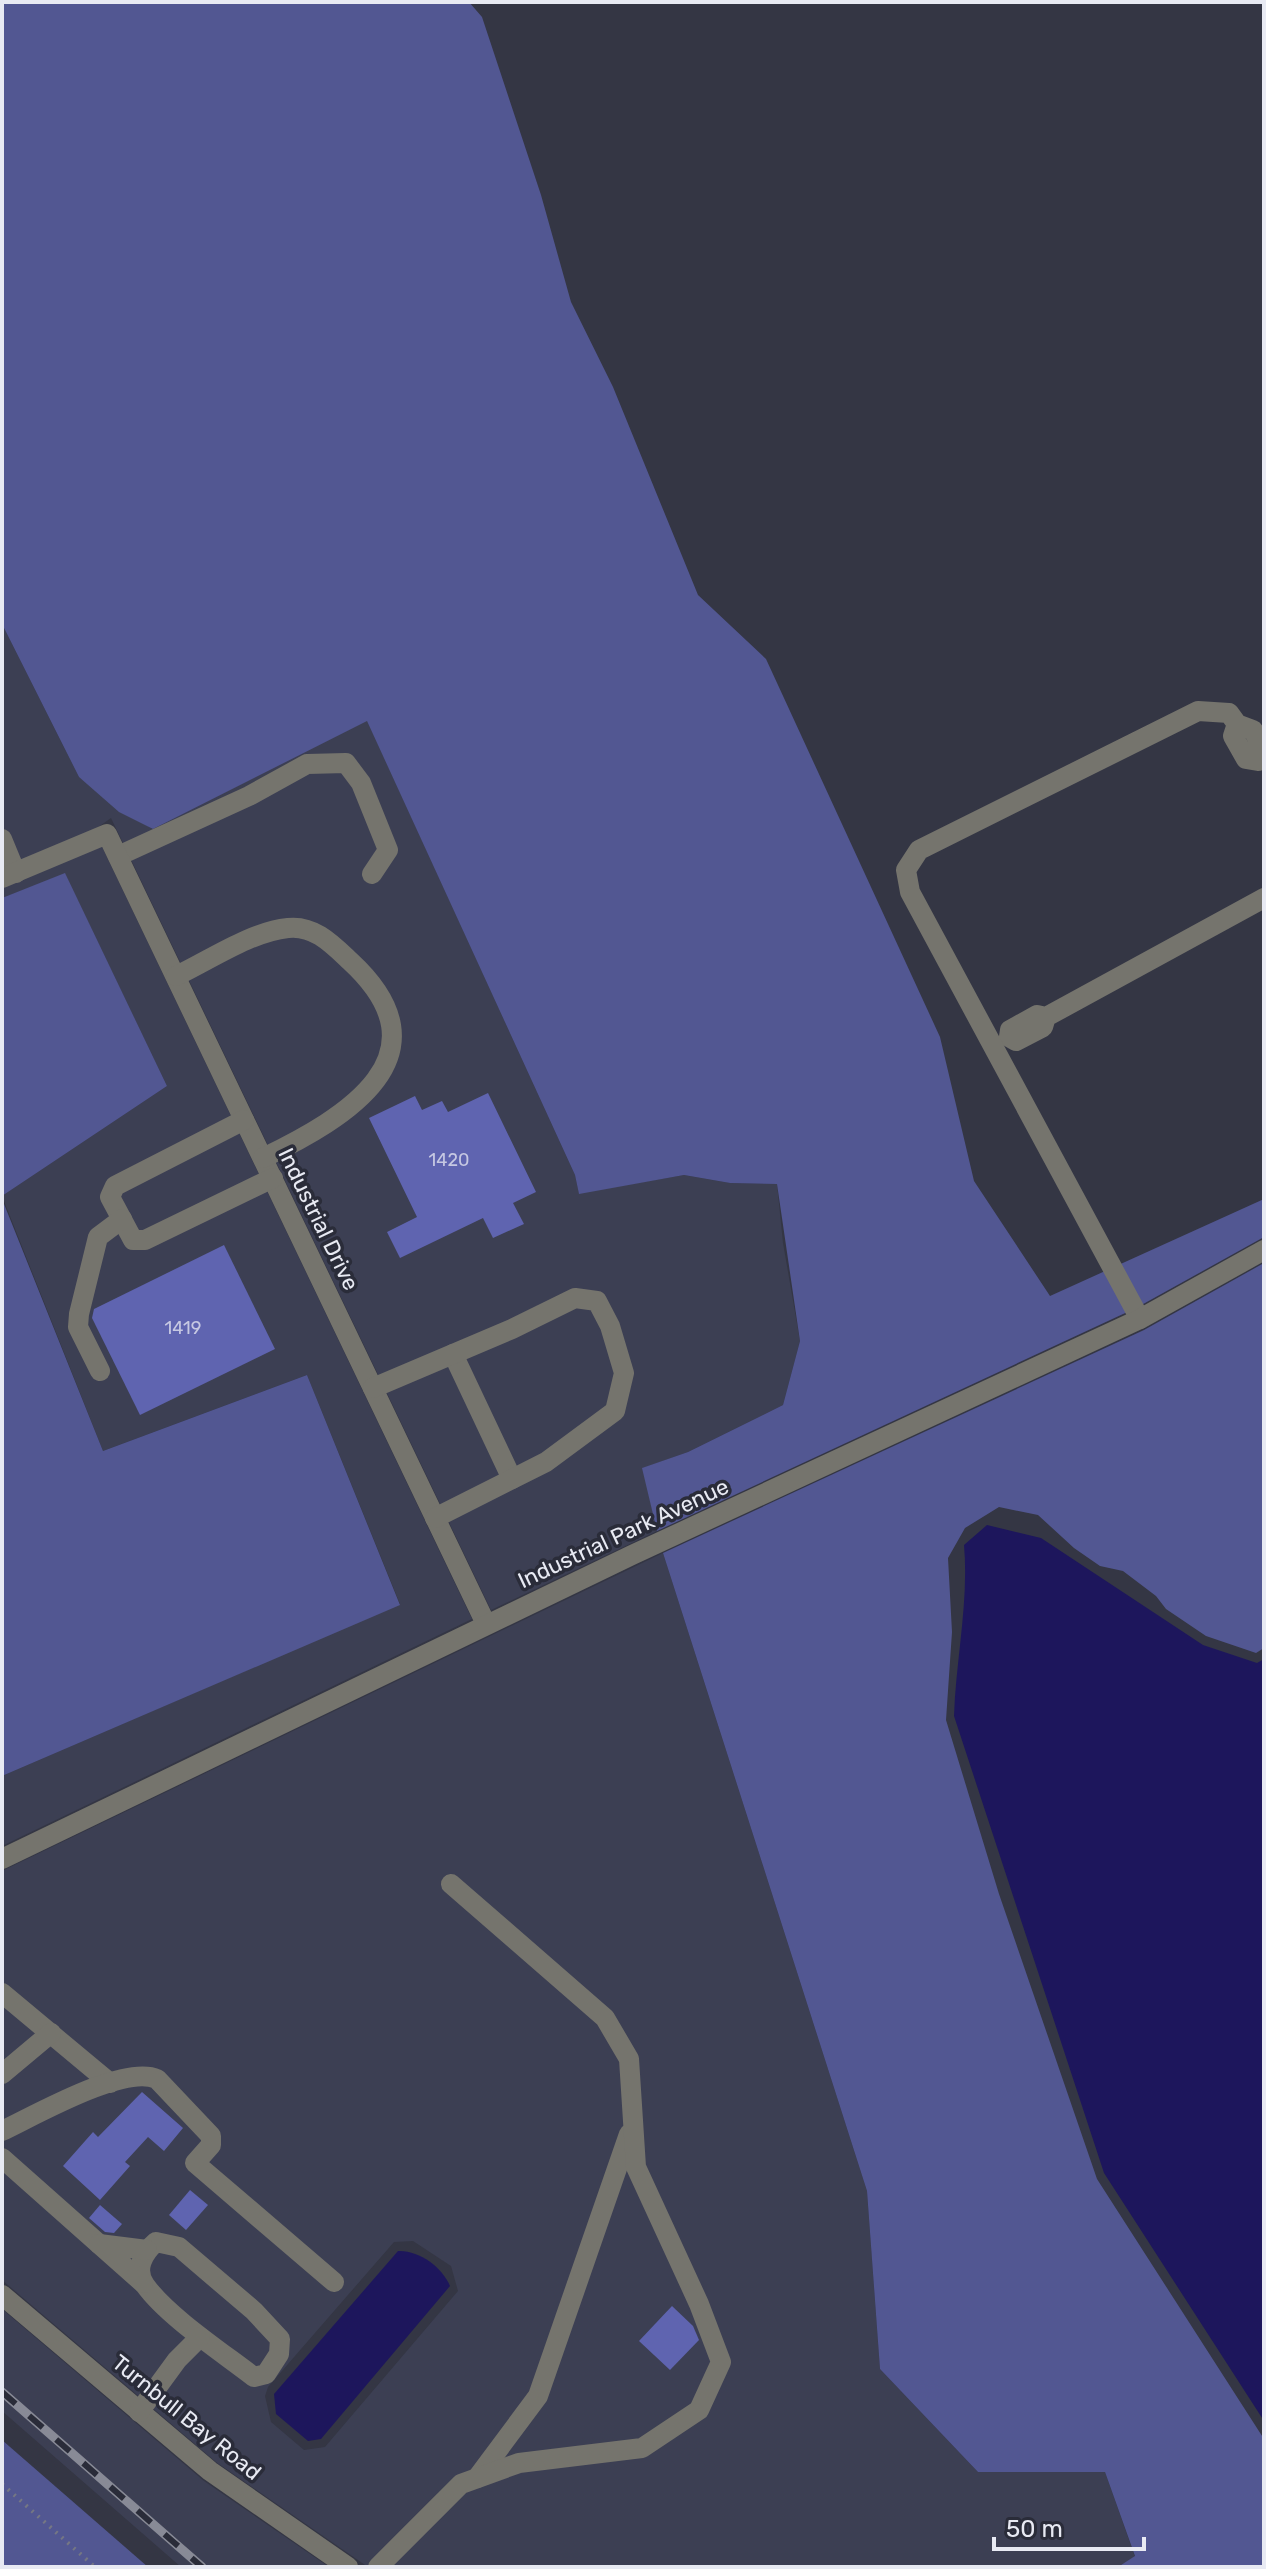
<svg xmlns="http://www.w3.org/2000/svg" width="1266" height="2569" font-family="Rubik,sans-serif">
	<rect width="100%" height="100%" fill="#343644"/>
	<g fill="#3c3f53" fill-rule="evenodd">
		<polygon points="2,624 79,777 152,829 367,720 575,1175 579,1193 684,1175 730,1183 777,1184 783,1243 800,1341 783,1405 688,1452 643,1468 657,1531 491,1610 111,818 94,830 472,1619 2,1846 2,1776 400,1604 307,1375 103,1451 2,1196 167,1086 65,874 2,898"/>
		<path d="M663 1553 867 2191 880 2369 978 2472H1105L1135 2557 1118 2567H368L216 2462 2 2280V1871ZM413 2241 451 2266 458 2291 325 2447 304 2450 271 2422 265 2396 268 2387 394 2242Z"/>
		<polygon points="2,2309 204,2481 329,2567 181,2567 2,2411"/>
	</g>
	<g fill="#525792">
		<polygon points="2,2 469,2 482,17 541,195 571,302 613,387 698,595 766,659 940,1037 974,1181 1050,1296 1264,1199 1264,1237 1136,1308 657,1531 642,1468 688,1452 783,1405 800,1341 777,1184 730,1183 684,1175 579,1194 575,1175 367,721 153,829 119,812 79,777 2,624"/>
		<polygon points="65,873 167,1086 2,1196 2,898"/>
		<polygon points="2,1199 103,1451 307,1375 400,1605 2,1776"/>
		<polygon points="1264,1263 1264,1648 1256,1653 1206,1636 1166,1609 1156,1596 1123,1571 1100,1566 1074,1548 1038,1515 999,1507 965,1528 948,1558 952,1632 946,1720 999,1894 1097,2179 1264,2439 1264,2567 1118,2567 1135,2556 1105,2472 978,2472 880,2369 867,2191 663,1553 1144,1330"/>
		<polygon points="2,2440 148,2567 2,2567"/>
	</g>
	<g fill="#1d165c">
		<path d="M987 1525 1041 1538 1203 1645 1257 1663 1264 1659V2421L1104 2173 954 1716C956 1658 969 1602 964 1545Z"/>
		<path d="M398 2251C419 2250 442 2267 450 2286L321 2439 308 2441 276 2414 274 2394Z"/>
	</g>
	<g fill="#5f64b0">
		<polygon points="488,1093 536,1192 513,1203 524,1224 493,1238 483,1218 400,1258 387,1232 417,1217 369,1118 415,1096 422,1110 442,1101 448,1112"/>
		<polygon points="224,1245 275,1349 140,1415 92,1318 94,1309"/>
		<polygon points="142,2092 183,2128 164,2151 148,2137 125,2162 130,2166 100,2200 63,2166 93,2132 98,2137"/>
		<polygon points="190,2190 208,2205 186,2230 169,2215"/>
		<polygon points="100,2205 122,2224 114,2233 105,2232 89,2218"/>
		<polygon points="672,2306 693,2326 699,2340 670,2370 639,2341"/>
	</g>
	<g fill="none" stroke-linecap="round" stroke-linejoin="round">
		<polyline stroke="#757784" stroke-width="4" stroke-dasharray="2 6" stroke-linecap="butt" points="2,2484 95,2567"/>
		<g stroke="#75746d" stroke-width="20">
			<polyline points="2,839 16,873"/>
			<polyline points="118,856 249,796 307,764 346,763 361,783 388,850 372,874"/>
			<polyline points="2,878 107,834 486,1624"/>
			<path d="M176 976C210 960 250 932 288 928 314 925 332 944 350 961 452 1055 346 1118 263 1158"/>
			<polyline points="1046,1017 1043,1027 1016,1041 1009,1037 1010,1030 1037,1015 1046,1017 1264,898"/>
			<polyline points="244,1120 115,1186 110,1197 133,1240 145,1240 273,1178"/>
			<polyline points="1140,1319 910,892 906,870 919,850 1198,711 1229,713 1237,724 1233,736 1246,759 1258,761 1264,751 1253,730 1237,724"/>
			<polyline points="453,1354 512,1479"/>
			<polyline points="100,1371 78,1327 79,1314 98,1237 122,1219"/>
			<polyline points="373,1388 512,1329 575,1298 597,1301 610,1326 624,1373 615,1411 546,1462 435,1518"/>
			<polyline points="2,1859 632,1555 1140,1319 1264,1250"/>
			<polyline points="2,1993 110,2083"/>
			<polyline points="2,2074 51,2033"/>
			<path d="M2 2131C34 2116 124 2064 157 2079L211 2136V2145L195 2163 334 2282"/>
			<polyline points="2,2158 99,2244"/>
			<path d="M156 2242 179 2247 254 2311 280 2339 279 2354 266 2374 254 2377C223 2353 167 2316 145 2285 134 2270 143 2253 156 2242Z"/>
			<polyline points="143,2283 99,2244 147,2250"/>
			<polyline points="2,2295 210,2471 348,2567"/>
			<polyline points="139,2412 177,2360 200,2337"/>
			<polyline points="477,2478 538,2396 629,2134"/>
			<polyline points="378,2567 461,2484 519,2463 642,2448 699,2410 721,2362 699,2304 636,2167 629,2059 605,2018 451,1884"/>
		</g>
		<defs>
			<polyline id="rail" points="2,2392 202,2567"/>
		</defs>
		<use href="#rail" stroke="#888a96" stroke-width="9"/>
		<use href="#rail" stroke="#2a2c39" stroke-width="6" stroke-dasharray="18" stroke-linecap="butt"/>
	</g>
	<g text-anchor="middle" stroke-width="7" stroke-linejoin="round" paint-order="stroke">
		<g font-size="18" fill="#c6c8e2">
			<text x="449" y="1166">1420</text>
			<text x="183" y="1334">1419</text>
		</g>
		<g font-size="22" fill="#e8eaf3" stroke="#2a2c39">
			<text transform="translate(319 1219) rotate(64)" y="8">Industrial Drive</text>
			<text transform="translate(623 1533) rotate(-25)" y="8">Industrial Park Avenue</text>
			<text transform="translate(187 2417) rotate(39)" y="8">Turnbull Bay Road</text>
		</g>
	</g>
	<rect width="1266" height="2569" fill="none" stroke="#e8eaf3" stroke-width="8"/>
	<path d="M994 2537v12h150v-12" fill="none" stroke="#e8eaf3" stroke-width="4"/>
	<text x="1006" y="2537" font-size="24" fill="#e8eaf3" stroke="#2a2c39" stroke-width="6" paint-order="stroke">50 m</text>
</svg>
